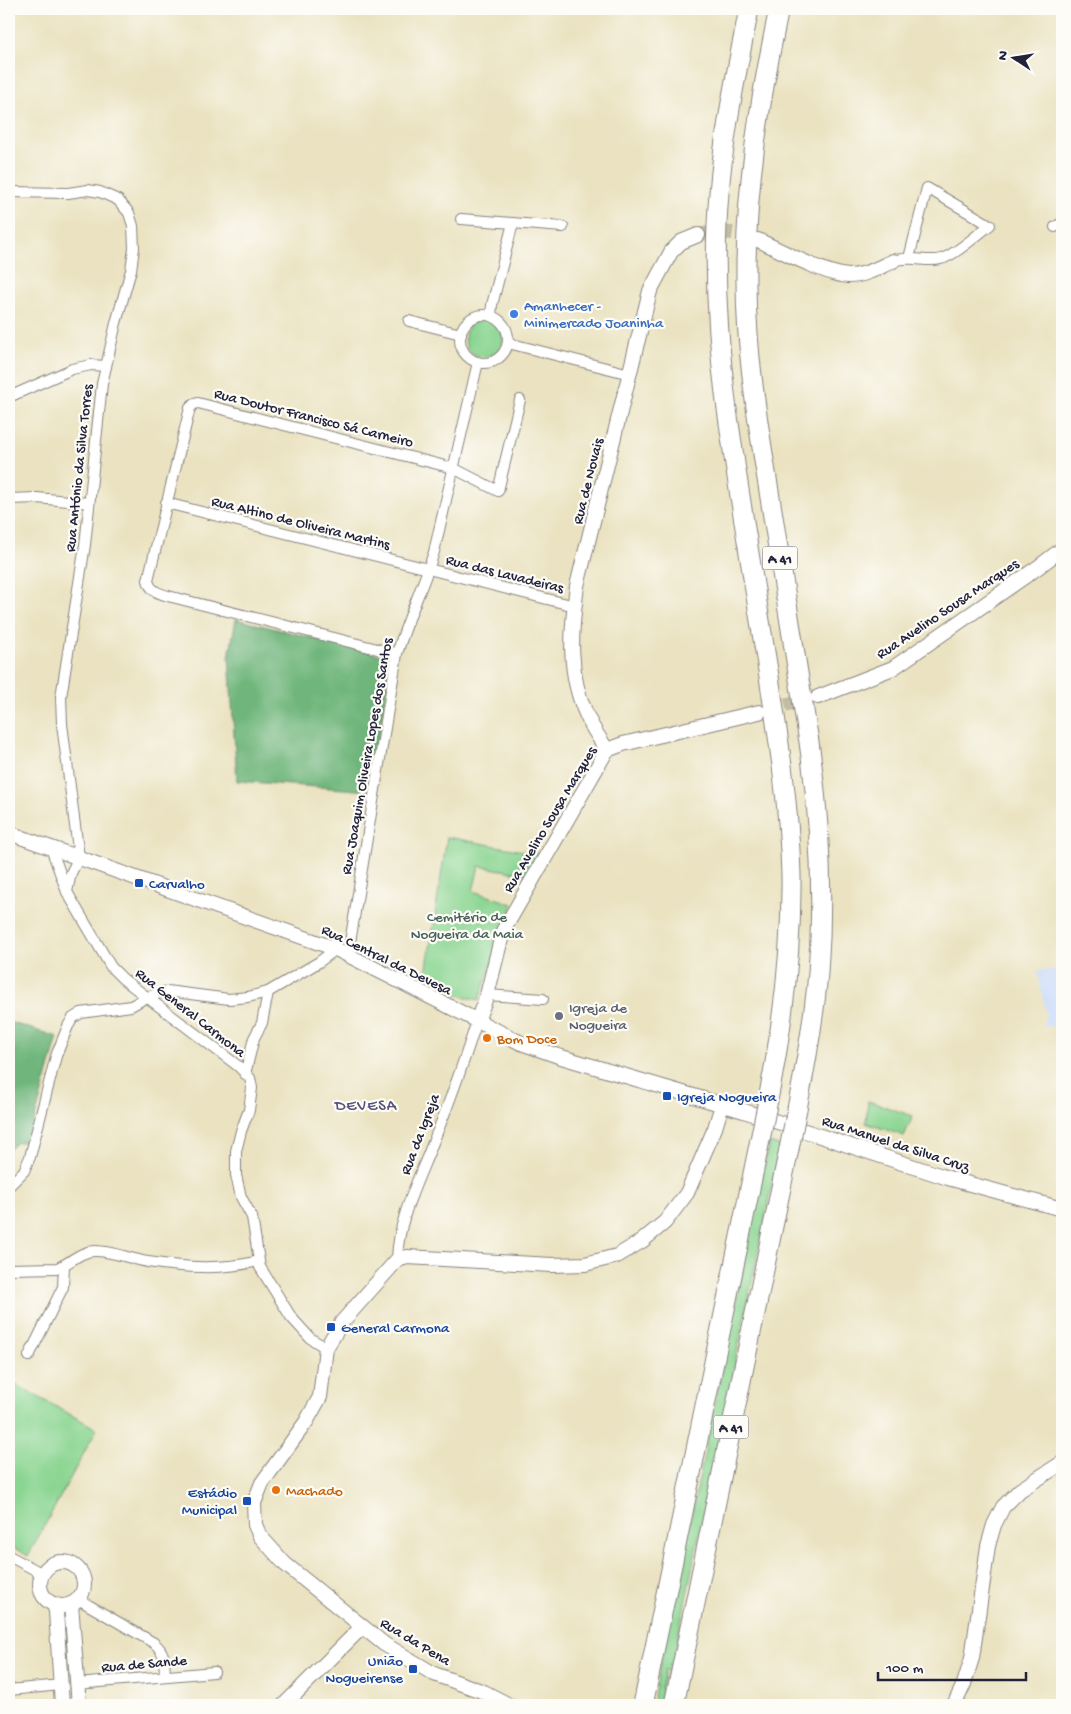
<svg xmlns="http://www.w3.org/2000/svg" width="1071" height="1714" font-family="'Gochi Hand',sans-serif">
	<rect width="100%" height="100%" fill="#fdfcf7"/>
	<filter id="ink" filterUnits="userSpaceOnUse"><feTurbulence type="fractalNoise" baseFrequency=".02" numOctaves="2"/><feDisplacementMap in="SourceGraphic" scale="10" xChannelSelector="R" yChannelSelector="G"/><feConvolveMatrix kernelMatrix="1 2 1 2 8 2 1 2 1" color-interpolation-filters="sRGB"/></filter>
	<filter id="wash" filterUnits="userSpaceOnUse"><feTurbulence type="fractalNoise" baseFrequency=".0096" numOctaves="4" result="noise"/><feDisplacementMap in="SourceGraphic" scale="20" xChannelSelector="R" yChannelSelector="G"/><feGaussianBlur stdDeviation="1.12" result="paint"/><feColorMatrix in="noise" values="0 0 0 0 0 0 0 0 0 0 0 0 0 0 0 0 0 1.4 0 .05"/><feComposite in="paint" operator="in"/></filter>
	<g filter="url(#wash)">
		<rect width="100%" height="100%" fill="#eae2c0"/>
		<polygon fill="#cbdbf9" points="1037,970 1062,970 1062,1026 1043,1026 1046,1013"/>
		<g fill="#8bd592" stroke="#567c66">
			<circle cx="484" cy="338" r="19"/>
			<polygon points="447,837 540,854 529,875 479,866 473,891 513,904 479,1000 424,987"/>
			<polygon points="868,1101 913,1116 904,1136 866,1123"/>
			<polygon points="769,1143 780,1146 673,1661 664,1705 660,1705 668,1671 665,1670 658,1705 652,1705"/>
			<polygon points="9,1381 97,1429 28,1556 9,1545"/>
		</g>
		<g fill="#70b67c" stroke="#496c5c">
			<polygon points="236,619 389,657 391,664 370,791 237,781 229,657"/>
			<polygon points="9,1022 58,1037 28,1142 16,1142 9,1151"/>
		</g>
	</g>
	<g filter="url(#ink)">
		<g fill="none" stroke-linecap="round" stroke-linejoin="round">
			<g stroke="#c2bca5" stroke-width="14" stroke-dasharray="14 7" stroke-linecap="butt">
				<path d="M698 235C719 230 735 232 756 239"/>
				<polyline points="765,710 812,698"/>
			</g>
			<defs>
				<g id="street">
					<polyline points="9,192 68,193 88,190 100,192 118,200 129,213 133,226 134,248 131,270 116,323 102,384 85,545 61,697 62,724 79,857 71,873 67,892"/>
					<polyline points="461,219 563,227"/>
					<polyline points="1055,227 1062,223"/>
					<path d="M893 261C912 255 926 263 941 259 954 256 978 234 990 225L927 188 909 258"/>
					<circle cx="484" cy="339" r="24"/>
					<polyline points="491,316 492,305 513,223"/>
					<polyline points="409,321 461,334"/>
					<polyline points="508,343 630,374"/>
					<polyline points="9,397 72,369 91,365 106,366"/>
					<polyline points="9,499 37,498 89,503"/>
					<polyline points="166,503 575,606"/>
					<path d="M397 654 172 597C161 594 150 592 148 580L190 408 194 404 198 403 453 468 498 491 520 400"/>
					<polyline points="51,848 67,892 111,967 123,979 238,1066 250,1078 252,1088 249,1110 241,1131 236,1151 236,1175 241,1197 252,1217 260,1267 291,1317 310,1338 326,1348"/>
					<path d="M348 955 397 654C407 619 423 587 434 552L478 362"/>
					<polyline points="487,995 543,999"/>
					<polyline points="245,1074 254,1038 262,1023 268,992"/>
					<polyline points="9,1186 24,1171 30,1157 56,1056 68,1026 73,1018 81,1013 131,1006 147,997 167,991 229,999 248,997 268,992 319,962 336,949"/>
					<path d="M397 1260C398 1218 419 1179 434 1140 450 1102 464 1061 477 1021"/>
					<path d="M9 1269 57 1268C70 1264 79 1251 95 1251 113 1251 130 1259 148 1262 186 1268 222 1270 259 1261"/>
					<polyline points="29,1356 63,1287 64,1266"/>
					<polyline points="9,1556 43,1574"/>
					<path d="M78 1599 154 1643C166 1653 164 1661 165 1676"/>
					<polyline points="77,1684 214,1672"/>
					<polyline points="9,1690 61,1685"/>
				</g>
				<g id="secondary">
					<path d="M758 240C780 250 826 275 849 276 864 276 880 267 893 261"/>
					<polyline points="818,697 893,668 1037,568 1062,549"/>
					<path d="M607 750C600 739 592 728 587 716 567 673 571 631 577 586L650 291 671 252 681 242 698 235"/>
					<polyline points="9,833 336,949 521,1043 558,1056 744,1111 948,1178 1062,1209"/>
					<polyline points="477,1021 487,995 503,931 607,750 623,744 759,712"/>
					<circle cx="62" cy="1584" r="22"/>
					<polyline points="54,1604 56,1611 62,1705"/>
					<polyline points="71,1604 79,1705"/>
					<polyline points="284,1705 362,1627"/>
					<polyline points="509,1705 484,1692 434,1674 384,1644 285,1564 260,1536 255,1525 254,1503 262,1483 306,1422 320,1397 326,1348 342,1322 397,1260 407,1257 552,1265 585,1264 617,1256 642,1241 665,1222 687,1193 715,1128 722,1105"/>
					<polyline points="954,1705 964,1684 972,1658 988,1546 994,1525 1003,1507 1020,1490 1062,1463"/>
				</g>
				<g id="highway">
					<path d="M749 9C737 70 724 131 719 193 713 263 717 332 726 402 738 489 753 577 767 664 778 734 789 804 791 874 792 951 783 1025 768 1100"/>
					<path d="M779 9C760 99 745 189 746 282 746 350 757 418 768 485 781 571 796 656 809 742 820 819 824 896 818 973 814 1019 806 1064 797 1109"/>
					<polyline points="643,1705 760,1140"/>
					<polyline points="674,1705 789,1149"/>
				</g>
			</defs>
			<use href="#street" stroke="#86827e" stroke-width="12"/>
			<use href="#secondary" stroke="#86827e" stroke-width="16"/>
			<use href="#highway" stroke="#86827e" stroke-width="21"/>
			<use href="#street" stroke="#fff" stroke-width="10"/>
			<use href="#secondary" stroke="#fff" stroke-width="14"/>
			<use href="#highway" stroke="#fff" stroke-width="19"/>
			<defs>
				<g id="highway-bridge">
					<polyline points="760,1140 768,1100"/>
					<polyline points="789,1149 797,1109"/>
				</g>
			</defs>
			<use href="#highway-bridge" stroke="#86827e" stroke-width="21" stroke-linecap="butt"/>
			<use href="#highway-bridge" stroke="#fff" stroke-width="19"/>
		</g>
	</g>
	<circle fill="#3f7fe0" stroke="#fdfcf7" stroke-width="2" cx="514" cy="314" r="5"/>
	<g fill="#1a4fb4" stroke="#fdfcf7" stroke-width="2">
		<rect x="134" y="878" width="10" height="10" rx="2.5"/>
		<rect x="662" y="1091" width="10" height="10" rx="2.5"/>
		<rect x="326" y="1322" width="10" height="10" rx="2.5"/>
		<rect x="242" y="1496" width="10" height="10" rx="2.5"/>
		<rect x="408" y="1664" width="10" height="10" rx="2.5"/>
	</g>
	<circle fill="#6b7280" stroke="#fdfcf7" stroke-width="2" cx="559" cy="1016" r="5"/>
	<g fill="#e8710a" stroke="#fdfcf7" stroke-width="2">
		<circle cx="487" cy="1038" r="5"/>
		<circle cx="276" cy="1490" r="5"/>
	</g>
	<g text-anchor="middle" stroke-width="4.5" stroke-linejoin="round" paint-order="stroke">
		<g fill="#fdfcf7" stroke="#646373" stroke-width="1">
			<rect x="762.5" y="546.5" width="35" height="23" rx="4"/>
			<rect x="713.5" y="1415.5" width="35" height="23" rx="4"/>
		</g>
		<g font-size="14" font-weight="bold" fill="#22223b">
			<text x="780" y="563">A 41</text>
			<text x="731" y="1432">A 41</text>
		</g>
		<g font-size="15" fill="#366cbe" stroke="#fdfcf7" text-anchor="start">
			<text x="524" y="310">Amanhecer -<tspan x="524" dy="17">Minimercado Joaninha</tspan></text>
		</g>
		<g font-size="15" fill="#22223b" stroke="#fdfcf7">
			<text transform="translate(314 417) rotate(14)" y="5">Rua Doutor Francisco Sá Carneiro</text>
			<text transform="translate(78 468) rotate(-84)" y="5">Rua António da Silva Torres</text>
			<text transform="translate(587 481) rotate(-76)" y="5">Rua de Novais</text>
			<text transform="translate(301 522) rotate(14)" y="5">Rua Altino de Oliveira Martins</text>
			<text transform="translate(505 573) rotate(14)" y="5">Rua das Lavadeiras</text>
			<text transform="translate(947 608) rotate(-34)" y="5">Rua Avelino Sousa Marques</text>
			<text transform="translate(366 756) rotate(-80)" y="5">Rua Joaquim Oliveira Lopes dos Santos</text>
			<text transform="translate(549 819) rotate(-59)" y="5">Rua Avelino Sousa Marques</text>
			<text transform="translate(387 959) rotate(26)" y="5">Rua Central da Devesa</text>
			<text transform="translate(191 1012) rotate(38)" y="5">Rua General Carmona</text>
			<text transform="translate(419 1134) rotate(-69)" y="5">Rua da Igreja</text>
			<text transform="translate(896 1143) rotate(18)" y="5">Rua Manuel da Silva Cruz</text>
			<text transform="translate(416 1641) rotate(31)" y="5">Rua da Pena</text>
			<text transform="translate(144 1663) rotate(-5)" y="5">Rua de Sande</text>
		</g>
		<g font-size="15" fill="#164399" stroke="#fdfcf7" text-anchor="start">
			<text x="149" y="888">Carvalho</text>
			<text x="677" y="1101">Igreja Nogueira</text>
			<text x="341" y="1332">General Carmona</text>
			<text x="237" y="1497" text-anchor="end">Estádio<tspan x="237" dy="17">Municipal</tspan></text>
			<text x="403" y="1665" text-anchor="end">União<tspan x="403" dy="17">Nogueirense</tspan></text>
		</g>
		<g font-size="15" fill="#476159" stroke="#fdfcf7">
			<text x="467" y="921">Cemitério de<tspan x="467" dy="17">Nogueira da Maia</tspan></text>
		</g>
		<g font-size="15" fill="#5b616d" stroke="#fdfcf7" text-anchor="start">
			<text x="569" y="1012">Igreja de<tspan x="569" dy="17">Nogueira</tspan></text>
		</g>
		<g font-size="15" fill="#c56008" stroke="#fdfcf7" text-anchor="start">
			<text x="497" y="1043">Bom Doce</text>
			<text x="286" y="1495">Machado</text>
		</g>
		<g font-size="16" letter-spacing="1" fill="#56517a" stroke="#fdfcf7">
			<text x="366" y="1110">DEVESA</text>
		</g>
	</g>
	<rect width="1071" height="1714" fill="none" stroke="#fdfcf7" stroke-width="30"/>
	<g transform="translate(1014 58) rotate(282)" stroke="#fdfcf7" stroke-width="4" paint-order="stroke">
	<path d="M0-4L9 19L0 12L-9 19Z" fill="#22223b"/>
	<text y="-8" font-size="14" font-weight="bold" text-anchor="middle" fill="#22223b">N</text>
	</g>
	<path d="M878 1672v8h148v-8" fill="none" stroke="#22223b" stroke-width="2.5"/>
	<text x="886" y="1672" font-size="15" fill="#22223b" stroke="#fdfcf7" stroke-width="4" paint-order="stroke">100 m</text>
</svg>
